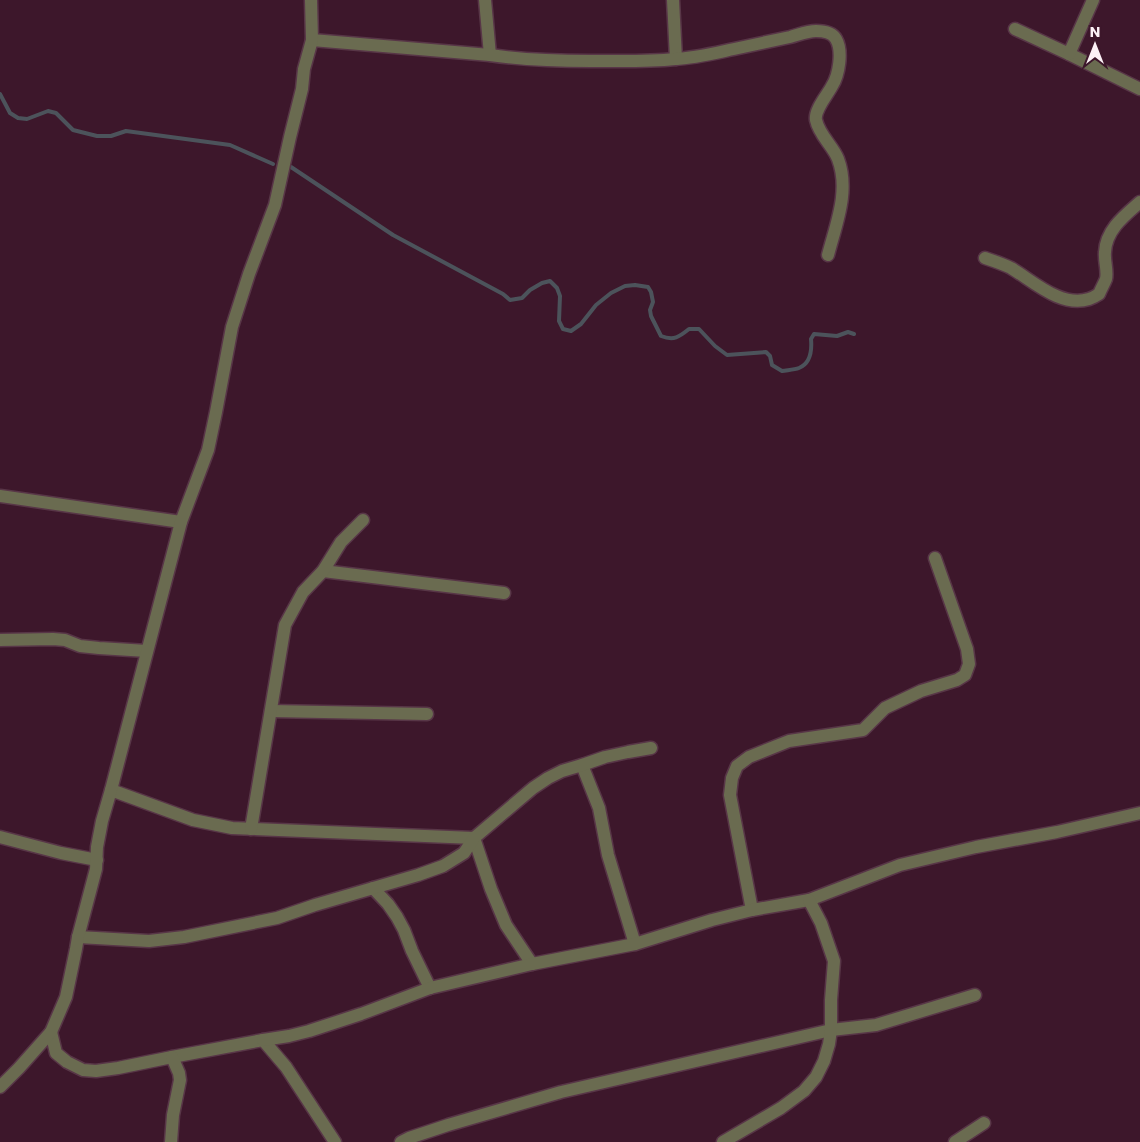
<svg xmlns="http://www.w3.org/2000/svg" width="1140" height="1142" font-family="Poppins,sans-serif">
	<rect width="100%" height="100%" fill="#3d172b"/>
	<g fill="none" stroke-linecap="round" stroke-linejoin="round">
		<g stroke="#4c535b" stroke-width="4">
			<polyline points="0,94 10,113 18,118 27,119 48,111 56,113 73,130 97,136 111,136 126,131 230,145 273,164"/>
			<path d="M291 167 393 235 503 294 510 300 522 298 530 290 542 283 550 281 557 288 560 296 559 321 563 329 571 331 581 324 596 305 611 293 625 286 635 285 648 287 651 292 653 302 650 310 651 316 661 336C674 341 679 337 689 329H699L715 346 727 355 766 352 770 356 772 365 782 371C787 370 794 370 799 368 811 363 812 350 811 339L814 334 837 336 848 332 854 334"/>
		</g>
		<defs>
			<g id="minor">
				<polyline points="485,0 490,55"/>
				<polyline points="673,0 676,59"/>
				<polyline points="1015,29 1069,54 1140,89"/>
				<path d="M312 40 490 55C524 60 557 61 591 61 619 61 647 62 675 59 695 58 715 53 734 49 753 45 771 41 790 37 798 35 807 31 816 31 823 31 832 32 836 39 843 51 839 75 832 86 828 94 814 110 816 120 819 135 833 146 838 159 850 191 836 224 828 255"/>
				<polyline points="1069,54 1093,0"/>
				<path d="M985 258C994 261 1003 264 1011 268 1033 281 1061 308 1089 299 1092 298 1096 296 1099 294 1101 289 1104 284 1106 279 1108 271 1104 261 1105 252 1106 230 1124 216 1140 202"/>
				<polyline points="0,496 181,522"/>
				<polyline points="323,571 504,593"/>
				<polyline points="0,640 53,639 65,640 80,646 99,648 147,651"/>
				<polyline points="271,711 427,714"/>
				<polyline points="582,765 599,808 608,855 635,944"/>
				<polyline points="111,790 193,820 232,828 474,838 491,889 506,925 532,964"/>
				<polyline points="251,829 285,625 303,592 323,571 341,542 363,520"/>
				<polyline points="0,837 61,853 97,860"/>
				<polyline points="373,888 388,904 397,917 404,930 412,951 430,988"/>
				<polyline points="752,910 730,795 732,778 737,766 749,757 789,741 863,730 885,708 921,691 957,680 965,675 969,664 967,649 935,558"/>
				<polyline points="78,937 149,941 184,937 277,918 315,905 418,875 443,866 464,853 474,838 533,788 548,778 562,771 582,765 605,757 628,752 651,748"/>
				<polyline points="51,1032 56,1053 67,1062 83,1070 96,1071 118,1068 172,1057 263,1040 286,1067 335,1142"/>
				<polyline points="263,1040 289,1036 309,1031 361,1014 430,988 532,964 635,944 712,920 752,910 809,900 900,865 976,847 1057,832 1140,813"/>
				<polyline points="0,1087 19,1068 51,1032 66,997 76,949 78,937 96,869 97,847 102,821 111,790 181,522 208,450 216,412 232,327 249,274 275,205 290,137 302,89 304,69 312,40 311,0"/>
				<polyline points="171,1142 173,1115 180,1080 179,1073 172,1057"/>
				<polyline points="401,1142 409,1138 448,1125 561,1092 831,1030 876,1025 975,995"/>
				<polyline points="723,1142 781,1108 804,1091 816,1077 824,1061 829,1044 831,1030 831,1000 834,961 821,923 809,900"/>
				<polyline points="955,1142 984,1123"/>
			</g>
		</defs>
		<use href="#minor" stroke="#583647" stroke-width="15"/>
		<use href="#minor" stroke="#6a6b50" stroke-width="12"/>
	</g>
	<g transform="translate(1095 45)" stroke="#3d172b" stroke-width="4" paint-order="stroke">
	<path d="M0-4L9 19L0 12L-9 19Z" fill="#fcf1f6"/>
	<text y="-8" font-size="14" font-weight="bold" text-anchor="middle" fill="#fcf1f6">N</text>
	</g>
</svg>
